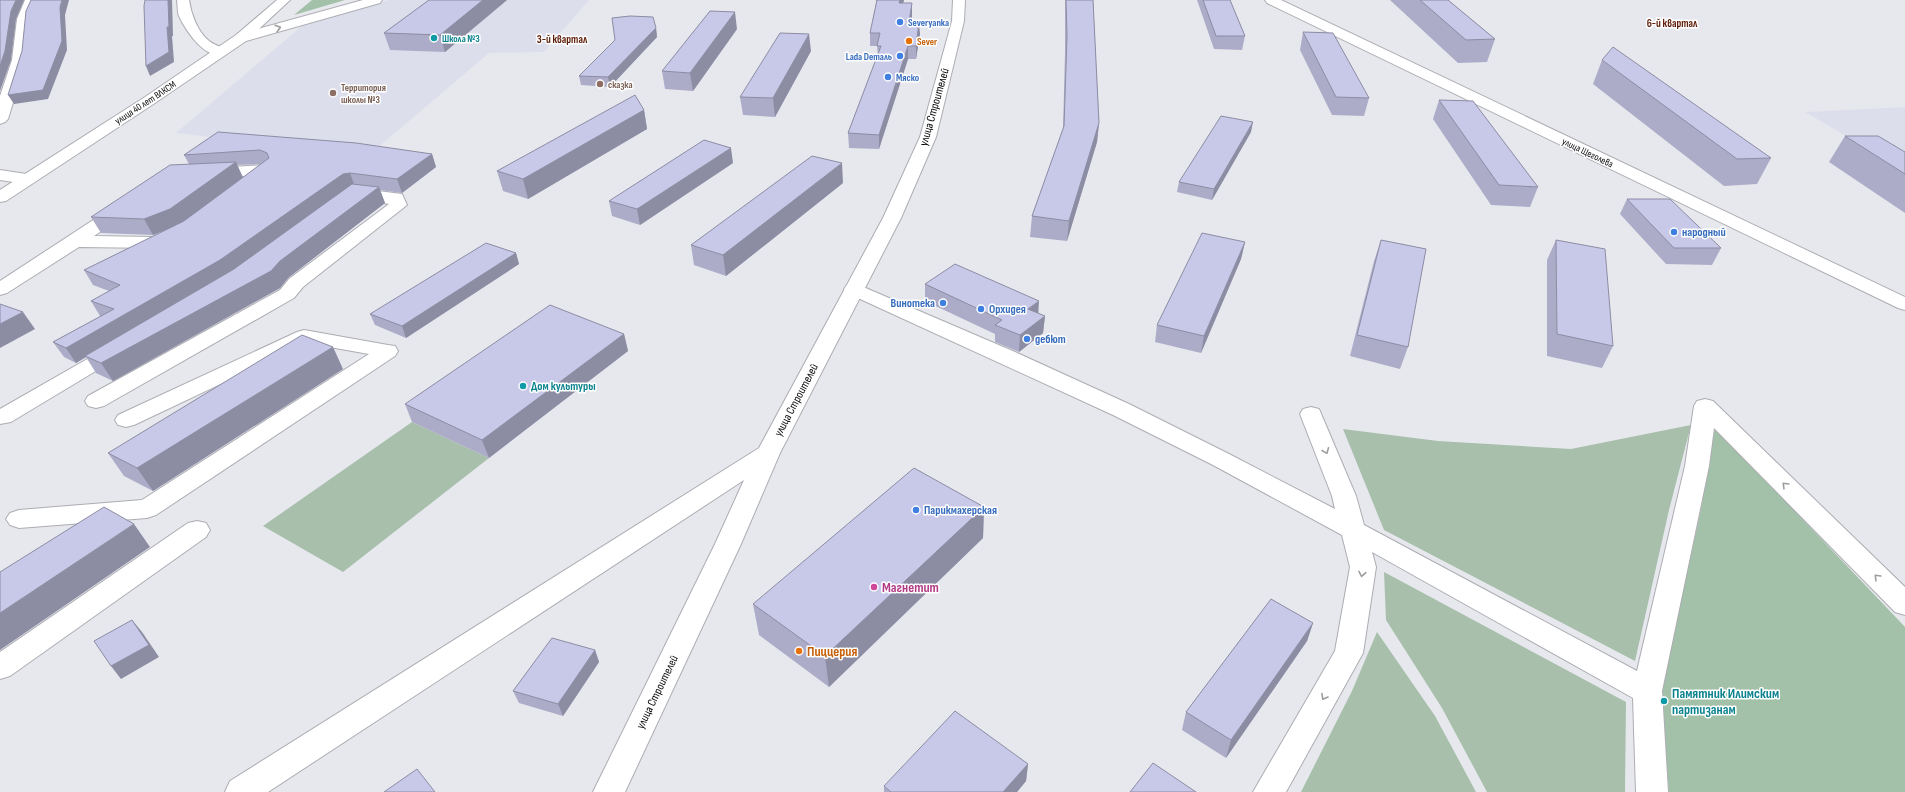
<svg xmlns="http://www.w3.org/2000/svg" width="1905" height="792" font-family="'Sofia Sans Condensed',sans-serif">
	<rect width="100%" height="100%" fill="#e7e8ee"/>
	<g fill="#dcdeeb">
		<polygon points="389,0 589,0 544,52 489,53 369,155 176,133 303,25"/>
		<polygon points="1905,107 1905,171 1805,112"/>
	</g>
	<g fill="#a7bfab">
		<polygon points="412,422 489,458 343,572 263,526"/>
		<polygon points="1691,425 1669,510 1635,661 1384,530 1343,429 1438,441 1571,449"/>
		<polygon points="1384,572 1626,702 1625,792 1487,792 1442,708 1386,620"/>
		<polygon points="1377,632 1435,716 1476,792 1301,792 1352,691"/>
	</g>
	<g fill="#a3c0a8">
		<polygon points="312,0 345,0 294,15"/>
		<polygon points="1715,427 1905,627 1905,792 1669,792 1661,690 1700,514"/>
	</g>
	<g fill="none" stroke-linecap="round" stroke-linejoin="round">
		<defs>
			<g id="street">
				<polygon points="25,0 37,0 29,19 26,60 8,119 5,122 0,124 0,96 12,60 17,19"/>
				<path d="M177 0H189C191 13 197 31 208 40 213 45 222 46 227 52L225 55C205 60 186 31 179 16 177 11 178 5 177 0Z"/>
				<polygon points="363,0 382,0 380,3 246,41 236,41 234,38 236,35"/>
				<path d="M266 165 272 167 274 170 272 173 191 234 162 247 156 248 79 247 7 293 0 295V281L168 171ZM248 176 179 226 153 237 94 236 178 179Z"/>
				<polygon points="0,170 33,175 35,179 33,183 27,184 0,180"/>
				<polygon points="354,188 402,194 407,205 303,287 294,298 104,406 96,408 88,406 85,401 88,396 280,290 289,279 389,204 348,197 346,193 348,189"/>
				<polygon points="854,283 1015,352 1129,404 1229,454 1335,509 1332,496 1300,414 1303,409 1311,407 1319,409 1356,496 1364,525 1637,671 1685,466 1694,406 1697,401 1705,399 1713,401 1905,587 1905,615 1895,612 1714,428 1709,466 1662,691 1668,792 1636,792 1633,698 1372,552 1376,567 1363,653 1286,792 1253,792 1335,651 1350,567 1342,535 1213,465 1113,415 847,293 844,289 847,285"/>
				<polygon points="304,330 388,345 395,346 398,351 395,356 156,515 147,518 19,528 10,525 6,519 10,513 19,510 142,500 369,354 307,343 134,425 126,427 118,425 115,420 118,415 297,332"/>
				<polygon points="117,344 124,346 127,350 124,354 11,422 0,424 0,409 110,346"/>
				<polygon points="197,521 206,523 210,530 206,537 10,676 0,679 0,652 188,523"/>
			</g>
			<g id="secondary">
				<polygon points="277,0 290,0 246,41 155,103 6,201 0,202 0,190 145,97 236,35"/>
				<polygon points="953,0 965,0 964,21 936,137 901,218 780,453 741,544 625,792 593,792 715,544 744,480 268,792 225,792 230,781 759,448 883,218 920,137 952,21"/>
				<polygon points="1265,0 1281,0 1905,297 1905,310 1898,308 1267,3"/>
			</g>
		</defs>
		<use href="#street" stroke="#acadb3" stroke-width="2"/>
		<use href="#secondary" stroke="#acadb3" stroke-width="2"/>
		<use href="#street" fill="#fff" fill-rule="evenodd"/>
		<use href="#secondary" fill="#fff" fill-rule="evenodd"/>
	</g>
	<g fill="#acacc8" fill-rule="evenodd">
		<polygon points="429,0 507,0 445,52 390,50 384,33"/>
		<polygon points="876,0 904,0 903,3 912,16 911,22 920,34 916,59 908,59 879,149 849,148 848,133 878,56 877,46 870,46 870,33 876,4"/>
		<polygon points="1065,0 1093,0 1099,123 1097,142 1067,241 1030,237 1032,216 1063,129 1065,53"/>
		<polygon points="1197,0 1230,0 1245,36 1242,50 1214,49"/>
		<polygon points="1390,0 1448,0 1495,39 1487,62 1458,63"/>
		<polygon points="656,28 657,37 610,87 581,85 579,76"/>
		<polygon points="737,29 693,91 665,89 662,71"/>
		<polygon points="1303,32 1369,98 1364,116 1332,115 1300,50"/>
		<polygon points="811,51 775,117 743,115 740,97"/>
		<polygon points="1602,60 1771,158 1757,184 1724,186 1593,84"/>
		<polygon points="1439,100 1538,187 1530,207 1491,205 1433,119"/>
		<polygon points="644,110 647,129 528,199 503,191 497,171"/>
		<path d="M218 132 432 154 436 167 402 193 380 190 385 203 288 278 280 288 113 381 96 373 86 357 76 363 64 357 53 342 101 316H100L91 301 109 291 93 285 84 270 173 227 153 235 101 233 91 217 189 164 184 155ZM261 164 243 177 237 165Z"/>
		<polygon points="1251,132 1212,200 1177,192 1179,182"/>
		<polygon points="1845,136 1905,152 1905,213 1829,162"/>
		<polygon points="733,163 640,225 612,216 609,201"/>
		<polygon points="843,183 726,276 694,265 691,245"/>
		<polygon points="1627,199 1721,248 1712,265 1666,264 1620,214"/>
		<polygon points="1381,240 1408,347 1400,369 1350,356 1374,261"/>
		<polygon points="1556,240 1613,346 1602,368 1547,356 1547,260"/>
		<polygon points="1245,242 1241,259 1201,353 1155,342 1157,325"/>
		<polygon points="516,253 519,264 406,338 375,325 370,314"/>
		<polygon points="925,284 1038,313 1045,316 1043,333 1019,352 995,342 995,334 925,301"/>
		<polygon points="624,334 628,351 489,458 412,422 405,404"/>
		<polygon points="343,369 153,491 124,476 108,453"/>
		<polygon points="984,507 983,538 829,687 759,635 753,604"/>
		<polygon points="1313,623 1307,641 1226,758 1182,730 1186,712"/>
		<polygon points="595,650 599,662 563,716 519,703 513,691"/>
		<polygon points="1028,764 1026,781 1017,792 884,792 884,786"/>
	</g>
	<g fill="#8c8ca3">
		<polygon points="16,0 24,0 16,19 11,60 0,91 0,66 11,11"/>
		<polygon points="62,0 69,0 65,15 67,50 48,99 14,104 8,95 60,7"/>
		<polygon points="168,0 172,0 173,36 172,36 174,62 150,76 146,66 167,27"/>
		<polygon points="483,0 507,0 445,52 440,35"/>
		<polygon points="900,0 904,0 899,16 899,3"/>
		<polygon points="912,3 912,16 909,34 909,22"/>
		<polygon points="735,12 737,29 693,91 690,73"/>
		<polygon points="919,22 920,34 916,59 916,46"/>
		<polygon points="656,28 657,37 610,87 608,77"/>
		<polygon points="809,34 811,51 775,117 773,98"/>
		<polygon points="908,46 908,59 879,149 879,135"/>
		<polygon points="644,110 647,129 528,199 523,179"/>
		<polygon points="1253,122 1251,132 1212,200 1214,189"/>
		<polygon points="1099,123 1097,142 1067,241 1069,221"/>
		<polygon points="731,148 733,163 640,225 637,209"/>
		<polygon points="432,154 436,167 402,193 397,179"/>
		<polygon points="236,162 243,178 178,225 153,235 144,219"/>
		<polygon points="842,163 843,183 726,276 723,255"/>
		<polygon points="350,173 355,187 227,275 85,356 86,357 76,363 66,348 343,174"/>
		<polygon points="379,187 385,203 288,278 280,288 113,381 101,363 280,261"/>
		<polygon points="1245,242 1241,259 1201,353 1204,336"/>
		<polygon points="516,253 519,264 406,338 402,326"/>
		<polygon points="1039,301 1038,318 1028,309"/>
		<polygon points="23,312 35,329 0,348 0,324"/>
		<polygon points="1045,316 1043,333 1019,352 1020,335"/>
		<polygon points="624,334 628,351 489,458 482,440"/>
		<polygon points="333,347 343,369 153,491 137,468"/>
		<polygon points="984,507 983,538 829,687 825,656"/>
		<polygon points="134,524 150,547 0,650 0,613"/>
		<polygon points="132,620 142,632 159,657 121,679 111,666"/>
		<polygon points="1313,623 1307,641 1226,758 1231,740"/>
		<polygon points="595,650 599,662 563,716 558,704"/>
		<polygon points="1028,764 1026,781 1017,792 1003,792"/>
	</g>
	<g fill="#c8c8e9" stroke="#8c8ca3">
		<polygon points="0,0 16,0 11,11 5,51 0,66"/>
		<polygon points="31,0 62,0 60,7 62,41 43,90 8,95 22,51 26,11"/>
		<polygon points="145,0 168,0 169,27 167,27 169,52 146,66 144,6"/>
		<polygon points="429,0 483,0 440,35 384,33"/>
		<polygon points="877,0 900,0 899,3 912,3 909,22 919,22 916,46 908,46 879,135 848,133 881,46 877,46 880,33 870,33"/>
		<polygon points="1066,0 1093,0 1099,123 1069,221 1032,216 1064,126 1067,36"/>
		<polygon points="1203,0 1230,0 1245,36 1216,36"/>
		<polygon points="1420,0 1448,0 1495,39 1466,40"/>
		<polygon points="710,11 735,12 690,73 662,71"/>
		<polygon points="630,16 653,17 656,28 608,77 579,76 615,40 612,18"/>
		<polygon points="1303,32 1333,33 1369,98 1336,97"/>
		<polygon points="780,33 809,34 773,98 740,97"/>
		<polygon points="1613,47 1771,158 1737,159 1602,60"/>
		<polygon points="635,95 644,110 523,179 497,171"/>
		<polygon points="1439,100 1473,101 1538,187 1499,185"/>
		<polygon points="1221,116 1253,122 1214,189 1179,182"/>
		<polygon points="218,132 356,143 432,154 397,179 350,173 343,174 220,260 66,348 53,342 114,309 91,301 120,285 84,270 184,221 269,158 267,153 260,150 184,155"/>
		<polygon points="1845,136 1878,136 1905,152 1905,174"/>
		<polygon points="704,140 731,148 637,209 609,201"/>
		<polygon points="812,156 842,163 723,255 691,245"/>
		<polygon points="236,162 170,209 144,219 91,217 170,165"/>
		<polygon points="352,184 379,187 280,261 271,271 101,363 85,356 234,269"/>
		<polygon points="1627,199 1670,199 1721,248 1674,248"/>
		<polygon points="1202,233 1245,242 1204,336 1157,325"/>
		<polygon points="1381,240 1426,249 1408,347 1357,335"/>
		<polygon points="1556,240 1605,249 1613,346 1557,334"/>
		<polygon points="486,243 516,253 402,326 370,314"/>
		<polygon points="955,264 1039,301 1028,309 1045,316 1020,335 995,325 1002,320 925,284"/>
		<polygon points="0,304 23,312 0,324"/>
		<polygon points="550,305 624,334 482,440 405,404"/>
		<polygon points="302,335 333,347 137,468 108,453"/>
		<polygon points="914,468 984,507 825,656 753,604"/>
		<polygon points="104,507 134,524 0,613 0,572"/>
		<polygon points="1271,599 1313,623 1231,740 1186,712"/>
		<polygon points="132,620 149,645 111,666 94,641"/>
		<polygon points="552,638 595,650 558,704 513,691"/>
		<polygon points="955,711 1028,764 1003,792 891,792 884,786"/>
		<polygon points="1153,763 1196,792 1130,792"/>
		<polygon points="417,769 435,792 384,792"/>
	</g>
	<defs><path id="oneway-chevron" d="M-2-3.5L2.5 0L-2 3.5" fill="none" stroke-width="1.6" stroke-linecap="round" stroke-linejoin="round"/></defs>
	<g stroke="#9d9d9e">
		<use href="#oneway-chevron" transform="translate(278 28) rotate(-16)"/>
		<use href="#oneway-chevron" transform="translate(1326 451) rotate(68)"/>
		<use href="#oneway-chevron" transform="translate(1785 485) rotate(-135)"/>
		<use href="#oneway-chevron" transform="translate(1362 574) rotate(100)"/>
		<use href="#oneway-chevron" transform="translate(1877 577) rotate(-135)"/>
		<use href="#oneway-chevron" transform="translate(1324 697) rotate(120)"/>
	</g>
	<g fill="#3f7fe0" stroke="#fff" stroke-width="1.5">
		<circle cx="900" cy="22" r="4"/>
		<circle cx="900" cy="56" r="4"/>
		<circle cx="888" cy="77" r="4"/>
		<circle cx="1674" cy="232" r="4"/>
		<circle cx="943" cy="303" r="4"/>
		<circle cx="981" cy="309" r="4"/>
		<circle cx="1027" cy="339" r="4"/>
		<circle cx="916" cy="510" r="4"/>
	</g>
	<g fill="#0f9aa8" stroke="#fff" stroke-width="1.5">
		<circle cx="434" cy="38" r="4"/>
		<circle cx="523" cy="386" r="4"/>
		<circle cx="1664" cy="701" r="4"/>
	</g>
	<g fill="#e8710a" stroke="#fff" stroke-width="1.5">
		<circle cx="909" cy="41" r="4"/>
		<circle cx="799" cy="651" r="4"/>
	</g>
	<g fill="#8d6e63" stroke="#fff" stroke-width="1.5">
		<circle cx="600" cy="84" r="4"/>
		<circle cx="333" cy="93" r="4"/>
	</g>
	<circle fill="#d1479c" stroke="#fff" stroke-width="1.5" cx="874" cy="587" r="4"/>
	<g text-anchor="middle" stroke-width="3" stroke-linejoin="round" paint-order="stroke">
		<g font-size="10" font-weight="bold" fill="#366cbe" stroke="#fff" text-anchor="start">
			<text x="908" y="26">Severyanka</text>
			<text x="892" y="60" text-anchor="end">Lada Dеталь</text>
			<text x="896" y="81">Мяско</text>
		</g>
		<g font-size="10" font-weight="bold" fill="#0d838f" stroke="#fff" text-anchor="start">
			<text x="442" y="42">Школа №3</text>
		</g>
		<g font-size="10" font-weight="bold" fill="#c56008" stroke="#fff" text-anchor="start">
			<text x="917" y="45">Sever</text>
		</g>
		<g font-size="10" font-weight="bold" fill="#785e54" stroke="#fff" text-anchor="start">
			<text x="608" y="88">сказка</text>
			<text x="341" y="91">Территория<tspan x="341" dy="12">школы №3</tspan></text>
		</g>
		<g font-size="10" fill="#0b0b0d" stroke="#fff">
			<text transform="translate(145 102) rotate(-33)" y="4">улица 40 лет ВЛКСМ</text>
			<text transform="translate(1588 152) rotate(26)" y="4">улица Щеголева</text>
		</g>
		<g font-size="11" font-weight="bold" fill="#5e1d08" stroke="#fff">
			<text x="1672" y="27">6-й квартал</text>
			<text x="562" y="43">3-й квартал</text>
		</g>
		<g font-size="12" fill="#0b0b0d" stroke="#fff">
			<text transform="translate(934 107) rotate(-74)" y="4">улица Строителей</text>
			<text transform="translate(796 400) rotate(-62)" y="4">улица Строителей</text>
			<text transform="translate(657 692) rotate(-64)" y="4">улица Строителей</text>
		</g>
		<g font-size="12" font-weight="bold" fill="#366cbe" stroke="#fff" text-anchor="start">
			<text x="1682" y="236">народный</text>
			<text x="935" y="307" text-anchor="end">Винотека</text>
			<text x="989" y="313">Орхидея</text>
			<text x="1035" y="343">дебют</text>
			<text x="924" y="514">Парикмахерская</text>
		</g>
		<g font-size="12" font-weight="bold" fill="#0d838f" stroke="#fff" text-anchor="start">
			<text x="531" y="390">Дом культуры</text>
		</g>
		<g font-size="14" font-weight="bold" fill="#b23c85" stroke="#fff" text-anchor="start">
			<text x="882" y="592">Магнетит</text>
		</g>
		<g font-size="14" font-weight="bold" fill="#c56008" stroke="#fff" text-anchor="start">
			<text x="807" y="656">Пиццерия</text>
		</g>
		<g font-size="14" font-weight="bold" fill="#0d838f" stroke="#fff" text-anchor="start">
			<text x="1672" y="698">Памятник Илимским<tspan x="1672" dy="16">партизанам</tspan></text>
		</g>
	</g>
</svg>
